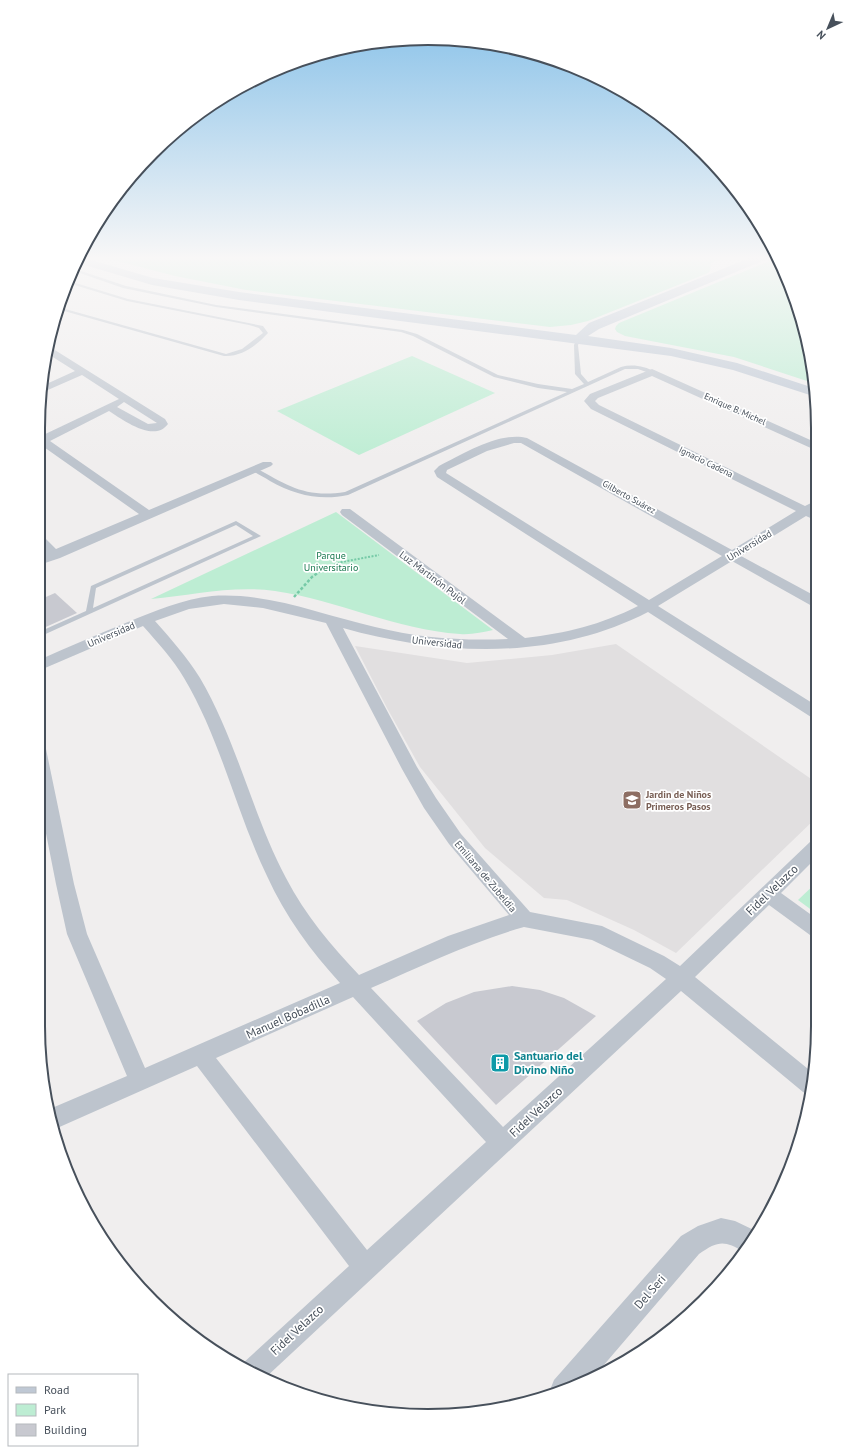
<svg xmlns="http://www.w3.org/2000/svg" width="856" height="1454" font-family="'PT Sans',sans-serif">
	<rect width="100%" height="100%" fill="#f0eeee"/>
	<polygon fill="#e1dfe0" points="616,644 817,783 817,817 676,953 634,930 567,900 544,898 485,848 420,767 387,708 355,646 467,663 552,655"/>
	<g fill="#bdedd3">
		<polygon points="102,257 725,257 711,263 710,271 708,273 588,321 571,325 550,327 246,290 175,276"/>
		<polygon points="777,258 797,303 813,383 734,357 625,336 617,332 615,329 616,326 619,323"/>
		<polygon points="412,356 495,393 359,455 277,411"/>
		<path d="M336 512 493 630C483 632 471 635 460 634 396 630 338 600 275 591 234 585 192 595 151 599Z"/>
		<polygon points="817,882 817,914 798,900"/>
	</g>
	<g fill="#c8c9d0">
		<polygon points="55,593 77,613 39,630 39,600"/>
		<polygon points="512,986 540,990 564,998 596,1016 496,1105 417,1021 446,1003 474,992"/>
	</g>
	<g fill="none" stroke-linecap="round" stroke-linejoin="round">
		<polyline stroke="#76caa7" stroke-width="2" stroke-dasharray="2 1.5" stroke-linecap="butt" points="321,570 342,562 379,555"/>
		<polyline stroke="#76caa7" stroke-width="2.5" stroke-dasharray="3 2" stroke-linecap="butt" points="294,597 312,577 323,569"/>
		<g fill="#bdc4cd" fill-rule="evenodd">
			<path d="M75 269 126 286 216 305 403 330 417 334 498 375 538 384 572 389 584 384 575 374 574 345 577 338H579L581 339 578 345 581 374 588 382 621 367C632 364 645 366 655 372L652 374 638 369H625L348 495C320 501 295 495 270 481 264 477 256 474 251 469L256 468C288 486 306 498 345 492L567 392 538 388 494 377 413 336 401 332 216 307 123 288 74 271Z"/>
			<path d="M69 281 128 299 263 326 268 333C257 345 242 357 224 356L57 309 58 307 226 354 242 349 263 333 259 328 249 325 127 301 68 283Z"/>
			<path d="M236 521 261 536 39 637V632L86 611 91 586ZM236 525 253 536 93 608 96 588Z"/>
		</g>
		<g fill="#bdc4cd" fill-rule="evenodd">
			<path d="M50 347 165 419 168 424C154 443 123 420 109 411L50 441 149 510 263 462H271L273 464 271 466 60 558 39 565V556L46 553 39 547V536L44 537 56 549 139 514 41 445H39V437L119 399 82 375 41 393 42 386 75 371 48 354ZM124 402 157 423 148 424 117 407Z"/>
			<path d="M652 369 817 443V450L813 449 652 376 598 398 595 401 599 405 805 506 817 500V509L814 511 817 512V521L806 516 741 556 817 597V607L812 606 732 561 658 606 817 706V718L811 717 648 612C553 661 443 656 343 628L417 767 436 798 461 834 530 912 602 926 664 956 680 966 811 841 817 839V857L781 893 817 919V937L810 935 769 905 695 977 813 1073 809 1095 803 1092 681 991 264 1379 240 1367 242 1364 349 1266 197 1066 55 1129 52 1108 127 1076 67 934 56 884 38 793V743L44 745 46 749 74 884 87 934 145 1068 340 983C311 951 285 916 267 876 236 812 221 740 184 678 173 659 158 643 143 626L38 671 39 660C68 647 98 634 128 622 155 611 183 599 212 596 268 592 322 615 375 627 419 638 463 641 508 639L342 515 340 512 342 509H350L525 638C567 633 600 625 638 606L437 477 434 471 439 466C463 454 500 431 527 438L732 550 796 511 591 409 584 401 590 394ZM514 443H521L722 556 649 600 446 473 447 470 487 451ZM224 604 263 608 326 623 402 769 424 808 449 844 509 915 448 936 359 975C331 945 305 915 286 878 252 814 237 741 200 678 187 657 171 639 155 621L189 609ZM524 927 592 940 650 968 666 979 503 1127 371 988C422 966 471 942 524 927ZM353 997 486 1142 367 1250 216 1058Z"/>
			<path d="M721 1218 735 1221 758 1232 752 1242 744 1252C724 1240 718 1241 699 1254L591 1380 577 1386 552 1394 550 1390 554 1380 681 1236 698 1226Z"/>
		</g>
		<polygon fill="#bfc8d4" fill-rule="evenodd" points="81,257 153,278 239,292 576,335 589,323 752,257 768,257 767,259 599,329 588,336 671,348 737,363 814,388 816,397 733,370 671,356 239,300 152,285 78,263"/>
	</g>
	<linearGradient id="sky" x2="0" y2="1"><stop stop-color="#83bfe8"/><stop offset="0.56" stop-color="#f8f7f7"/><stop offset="1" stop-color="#f8f7f7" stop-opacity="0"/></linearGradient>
	<rect width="856" height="461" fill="url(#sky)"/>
	<defs>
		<symbol id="school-square" viewBox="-11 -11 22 22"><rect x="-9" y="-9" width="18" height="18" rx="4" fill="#8d6e63" stroke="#fff"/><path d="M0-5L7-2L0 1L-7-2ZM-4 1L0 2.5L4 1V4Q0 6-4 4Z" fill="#fff"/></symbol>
		<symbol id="building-square" viewBox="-11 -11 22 22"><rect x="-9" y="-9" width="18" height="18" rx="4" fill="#0f9aa8" stroke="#fff"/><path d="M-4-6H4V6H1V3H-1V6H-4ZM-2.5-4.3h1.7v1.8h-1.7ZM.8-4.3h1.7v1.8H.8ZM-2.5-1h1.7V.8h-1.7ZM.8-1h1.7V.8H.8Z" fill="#fff"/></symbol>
	</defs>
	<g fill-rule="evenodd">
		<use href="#school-square" x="621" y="789" width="22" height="22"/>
		<use href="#building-square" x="489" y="1052" width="22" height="22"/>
	</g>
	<g text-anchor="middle" stroke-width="3.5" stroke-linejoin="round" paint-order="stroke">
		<g font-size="9" fill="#47505b" stroke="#fff">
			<text transform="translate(735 409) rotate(24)" y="3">Enrique B. Michel</text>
			<text transform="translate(706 462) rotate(26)" y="3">Ignacio Cadena</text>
			<text transform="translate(629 497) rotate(29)" y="3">Gilberto Suárez</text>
		</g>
		<g font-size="10" fill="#47505b" stroke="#fff">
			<text transform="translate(749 545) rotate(-31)" y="4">Universidad</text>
			<text transform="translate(433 577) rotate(37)" y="4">Luz Martinón Pujol</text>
			<text transform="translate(111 634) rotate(-23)" y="4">Universidad</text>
			<text transform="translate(437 642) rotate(6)" y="4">Universidad</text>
			<text transform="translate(486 876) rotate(50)" y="4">Emiliana de Zubeldia</text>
		</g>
		<g font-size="10" fill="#1a7950" stroke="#fff">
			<text x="331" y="559">Parque<tspan x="331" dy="12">Universitario</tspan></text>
		</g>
		<g font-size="10" font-weight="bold" fill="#785e54" stroke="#fff" text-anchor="start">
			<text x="646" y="798">Jardin de Niños<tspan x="646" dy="12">Primeros Pasos</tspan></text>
		</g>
		<g font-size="12" fill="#47505b" stroke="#fff">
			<text transform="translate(772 890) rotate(-44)" y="4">Fidel Velazco</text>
			<text transform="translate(288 1017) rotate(-24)" y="4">Manuel Bobadilla</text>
			<text transform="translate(536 1112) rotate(-43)" y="4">Fidel Velazco</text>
			<text transform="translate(650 1292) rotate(-49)" y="4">Del Seri</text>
			<text transform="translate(297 1330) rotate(-43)" y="4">Fidel Velazco</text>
		</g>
		<g font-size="12" font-weight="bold" fill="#0d838f" stroke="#fff" text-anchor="start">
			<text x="514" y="1060">Santuario del<tspan x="514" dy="14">Divino Niño</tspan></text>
		</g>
	</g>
	<path d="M0 0H856V1454H0ZM428 45H428A383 383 0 0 1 811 428V1026A383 383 0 0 1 428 1409H428A383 383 0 0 1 45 1026V428A383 383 0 0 1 428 45Z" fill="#fff" fill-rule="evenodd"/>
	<path fill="none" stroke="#47505b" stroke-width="2" d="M428 45H428A383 383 0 0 1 811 428V1026A383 383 0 0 1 428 1409H428A383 383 0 0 1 45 1026V428A383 383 0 0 1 428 45Z"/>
	<rect x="8" y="1374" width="130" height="72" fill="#ffffff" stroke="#b5b9bd"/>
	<rect x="16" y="1387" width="20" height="6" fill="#bfc8d4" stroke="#b5b9bd"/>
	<text x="44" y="1394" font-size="12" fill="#47505b">Road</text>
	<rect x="16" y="1404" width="20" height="12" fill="#bdedd3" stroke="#b5b9bd"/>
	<text x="44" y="1414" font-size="12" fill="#47505b">Park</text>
	<rect x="16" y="1424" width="20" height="12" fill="#c8c9d0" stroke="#b5b9bd"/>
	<text x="44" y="1434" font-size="12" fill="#47505b">Building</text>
	<g transform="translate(828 28) rotate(224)" stroke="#ffffff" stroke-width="3" paint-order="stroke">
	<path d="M0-3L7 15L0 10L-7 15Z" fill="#47505b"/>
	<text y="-6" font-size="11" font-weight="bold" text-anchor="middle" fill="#47505b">N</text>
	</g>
</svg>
